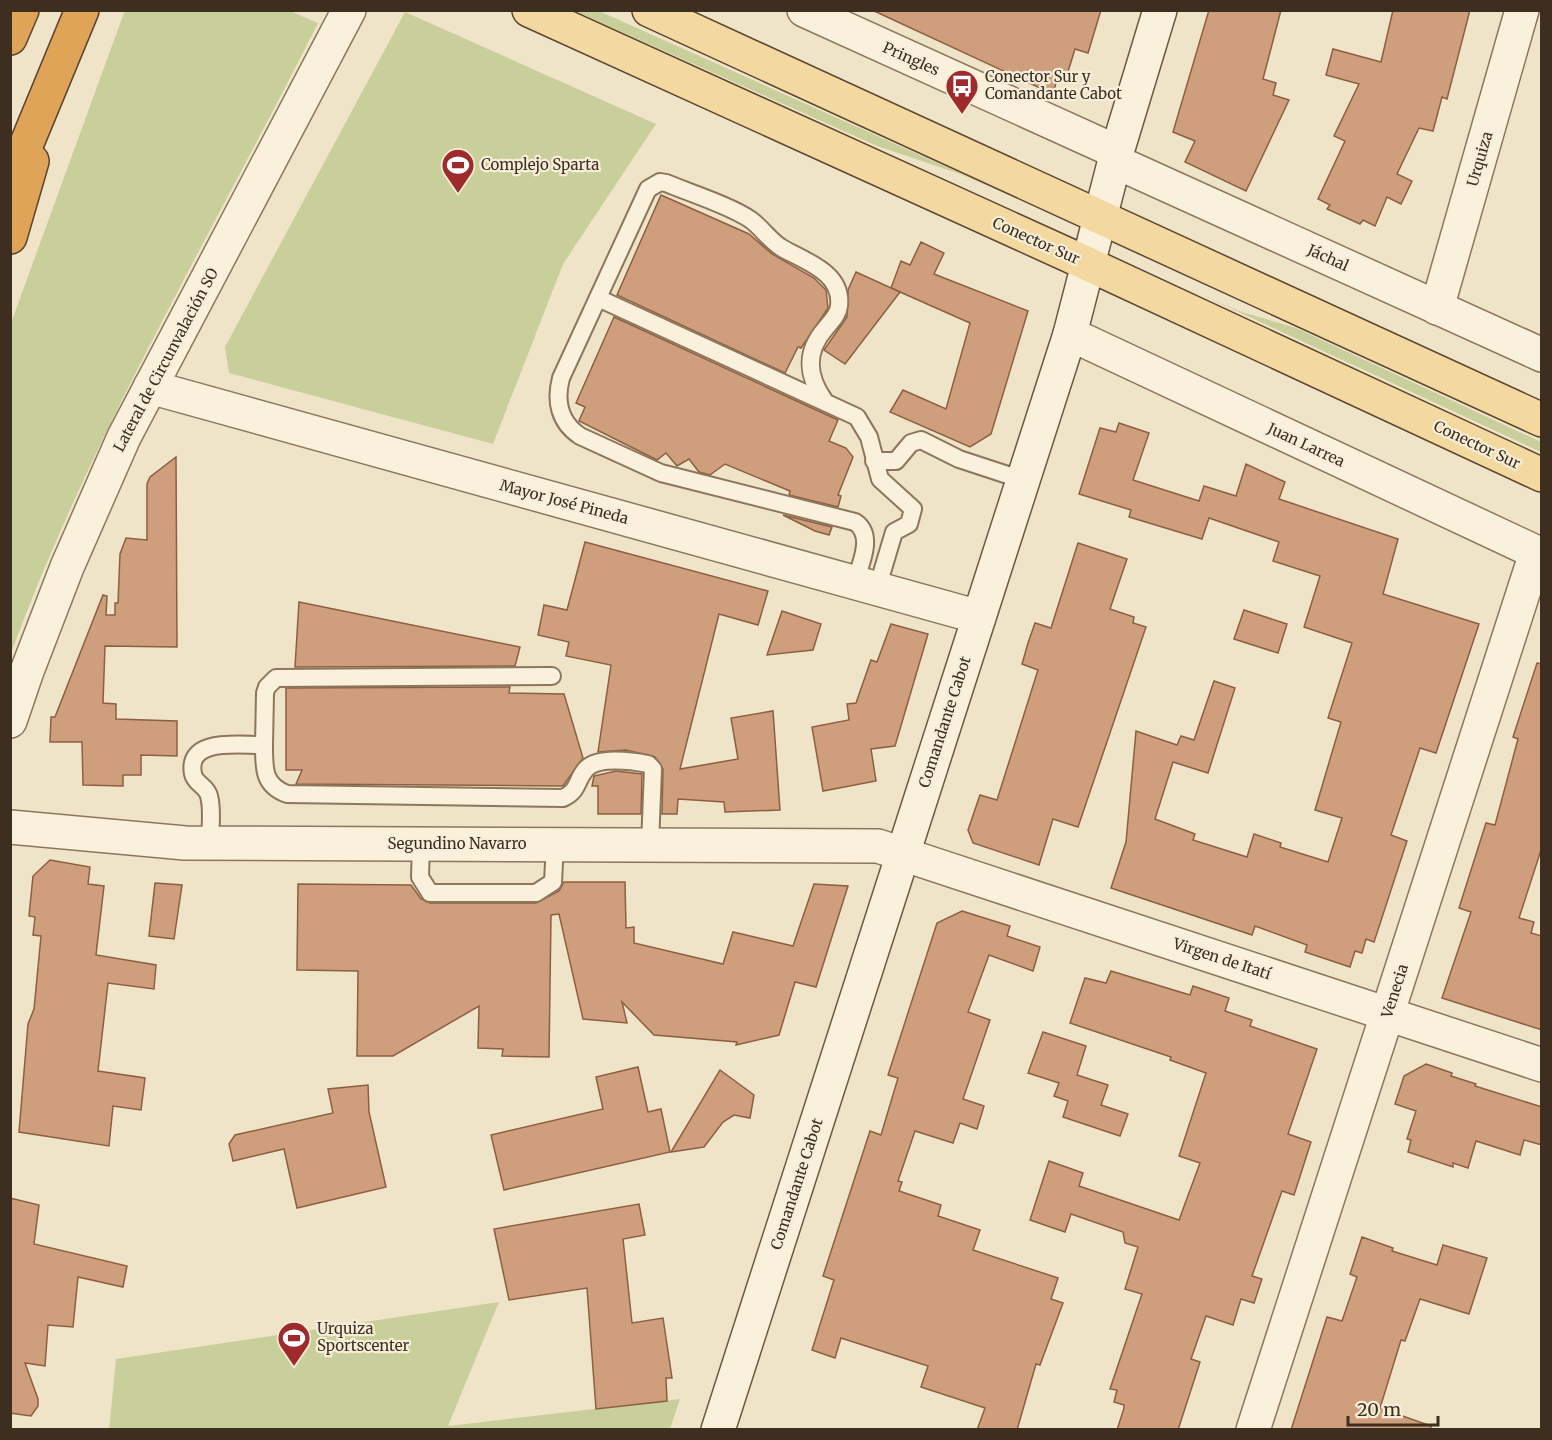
<svg xmlns="http://www.w3.org/2000/svg" width="1552" height="1440" font-family="Merriweather,serif">
	<rect width="100%" height="100%" fill="#f0e4c8"/>
	<g fill="#c9cf9b">
		<path d="M125 10 290 11 318 23C213 232 92 433 11 653V323Z"/>
		<polygon points="575,11 599,11 1018,199 960,174 877,146"/>
		<polygon points="405,12 656,124 563,264 493,444 229,373 225,347"/>
		<polygon points="1202,295 1239,311 1296,328 1541,442 1541,452"/>
		<polygon points="499,1302 448,1426 680,1399 670,1429 109,1430 116,1359"/>
	</g>
	<g fill="#cf9f7d" stroke="#8d5f41" stroke-width="1.5">
		<polygon points="872,10 1101,10 1088,53 1075,49 1066,78 1058,76 1053,94"/>
		<polygon points="1209,10 1281,10 1263,79 1276,83 1273,95 1289,100 1246,191 1185,162 1195,141 1173,132"/>
		<polygon points="1393,10 1470,10 1447,99 1442,97 1433,131 1419,128 1397,174 1412,181 1401,204 1387,197 1375,226 1363,220 1360,224 1327,209 1330,205 1318,199 1345,141 1334,136 1359,84 1326,75 1333,49 1381,62"/>
		<polygon points="661,195 749,234 772,254 814,278 826,290 828,308 801,348 798,347 785,373 617,295"/>
		<polygon points="921,242 944,253 934,274 1028,311 991,434 970,447 890,412 903,390 946,409 970,323 891,288 901,261 910,265"/>
		<polygon points="856,272 900,292 845,364 824,350 847,317 848,290"/>
		<polygon points="614,317 838,420 829,441 846,448 853,457 838,495 841,496 838,507 789,495 790,491 725,464 710,475 699,472 689,459 677,466 666,453 657,460 579,421 585,407 576,403"/>
		<polygon points="1119,423 1149,433 1133,480 1199,501 1204,486 1236,496 1246,464 1285,482 1279,499 1398,539 1383,594 1479,624 1436,753 1420,748 1391,835 1407,841 1374,942 1366,939 1362,953 1355,951 1350,967 1305,952 1307,945 1255,926 1252,935 1111,888 1126,842 1136,731 1177,745 1181,736 1194,740 1214,681 1235,688 1208,773 1173,762 1155,819 1195,834 1193,840 1247,857 1254,834 1281,843 1280,847 1328,862 1342,818 1315,810 1341,722 1328,718 1352,643 1304,627 1320,576 1273,561 1279,542 1209,518 1202,539 1129,517 1131,510 1079,494 1100,428 1116,432"/>
		<polygon points="176,457 177,647 105,646 103,703 116,704 116,719 177,721 177,756 141,755 141,775 123,775 123,786 83,785 82,742 50,742 51,717 55,717 103,595 107,596 106,615 115,615 115,603 118,603 120,554 126,538 147,540 147,484 150,477"/>
		<polygon points="783,515 832,527 829,535 815,531"/>
		<polygon points="585,542 768,591 758,625 719,614 680,769 738,759 731,718 773,711 780,810 725,812 724,802 678,799 677,814 662,814 663,769 655,757 626,750 598,752 611,665 566,656 569,642 538,635 544,605 567,610"/>
		<polygon points="1078,543 1127,559 1110,609 1134,617 1133,623 1146,627 1078,827 1053,819 1039,865 973,843 968,830 980,795 997,800 1038,670 1022,664 1028,643 1035,623 1051,628"/>
		<polygon points="299,602 520,647 515,666 295,667"/>
		<polygon points="1244,610 1287,624 1278,653 1234,639"/>
		<polygon points="782,611 821,624 813,650 767,655"/>
		<polygon points="891,624 928,634 895,746 871,749 876,781 823,791 812,727 849,720 847,704 856,703 871,660 877,662"/>
		<polygon points="1537,663 1542,664 1542,847 1519,918 1534,922 1531,933 1542,936 1542,1030 1442,998 1471,912 1459,908 1486,823 1495,825 1518,739 1513,737"/>
		<polygon points="510,687 509,693 564,694 583,758 563,786 296,784 302,770 286,770 286,688"/>
		<polygon points="616,771 642,774 641,814 598,814 598,786 592,786 594,776"/>
		<polygon points="50,860 90,867 88,884 104,886 96,955 156,965 154,989 108,983 98,1071 145,1078 141,1110 113,1106 109,1146 19,1132 28,1024 34,1009 41,936 33,935 35,917 29,916 33,876"/>
		<polygon points="564,882 625,882 626,928 634,927 634,943 723,964 733,932 793,946 814,884 848,886 816,987 795,982 779,1035 736,1045 737,1042 654,1035 622,1002 627,1023 583,1019 559,914 551,915 549,1057 502,1056 503,1049 478,1048 479,1006 393,1056 357,1056 358,971 297,970 298,884 411,885 421,899 430,903 536,903 559,891"/>
		<polygon points="155,883 182,885 174,939 149,936"/>
		<polygon points="962,911 1010,926 1007,936 1040,947 1033,971 989,955 968,1012 990,1020 963,1099 984,1106 977,1129 960,1123 953,1143 915,1131 898,1181 902,1182 899,1191 941,1205 938,1216 980,1230 973,1250 1058,1278 1051,1299 1063,1303 1040,1365 1036,1364 1017,1430 977,1430 985,1408 921,1387 928,1366 841,1338 835,1358 812,1350 834,1280 823,1276 870,1131 881,1135 898,1078 888,1075 937,923"/>
		<polygon points="1111,971 1190,995 1193,986 1229,998 1225,1011 1252,1020 1250,1026 1317,1049 1288,1134 1311,1142 1294,1195 1282,1191 1252,1276 1262,1279 1254,1303 1241,1299 1233,1325 1206,1316 1191,1359 1200,1362 1178,1430 1117,1430 1124,1408 1124,1405 1114,1402 1117,1390 1110,1389 1142,1294 1125,1289 1138,1247 1125,1243 1123,1232 1071,1214 1065,1232 1030,1220 1049,1161 1083,1173 1079,1186 1179,1220 1200,1163 1179,1156 1206,1073 1170,1060 1171,1057 1070,1023 1085,978 1106,983"/>
		<polygon points="1043,1032 1086,1046 1077,1075 1108,1085 1101,1105 1128,1114 1120,1136 1063,1117 1068,1101 1054,1096 1059,1083 1028,1073"/>
		<polygon points="1426,1064 1452,1073 1451,1076 1476,1084 1475,1086 1542,1107 1542,1145 1524,1140 1520,1155 1476,1141 1468,1168 1453,1163 1453,1167 1408,1152 1411,1140 1407,1139 1416,1111 1395,1104 1404,1076"/>
		<polygon points="638,1067 648,1112 661,1109 670,1152 504,1190 491,1135 603,1109 596,1077"/>
		<polygon points="720,1070 754,1095 750,1118 734,1115 723,1122 704,1147 671,1152"/>
		<polygon points="368,1085 369,1112 386,1187 297,1208 284,1149 233,1161 229,1144 235,1135 333,1113 328,1089"/>
		<polygon points="10,1198 39,1205 34,1244 127,1266 123,1287 78,1277 73,1327 48,1325 45,1366 25,1363 38,1399 38,1406 31,1416 10,1413"/>
		<polygon points="639,1204 645,1235 623,1239 632,1323 663,1318 672,1378 666,1378 667,1401 596,1409 587,1288 509,1300 494,1229"/>
		<polygon points="1362,1237 1393,1248 1392,1251 1437,1265 1443,1245 1487,1258 1469,1314 1420,1299 1405,1341 1401,1340 1380,1408 1431,1426 1431,1430 1291,1430 1327,1317 1342,1321 1357,1277 1350,1274"/>
	</g>
	<g fill="none" stroke-linecap="round" stroke-linejoin="round">
		<defs>
			<g id="service">
				<polyline points="598,298 857,417 869,437 880,479 913,509 909,524 894,532 877,589"/>
				<path d="M824 400C807 376 805 352 825 329 830 322 838 316 839 306 843 272 804 261 782 248 770 241 762 228 751 220 731 206 690 193 666 183L660 182 648 189 561 378C555 401 559 422 580 436L661 473 855 522C875 535 860 565 855 582"/>
				<polyline points="874,461 896,461 911,443 921,440 959,459 1023,480"/>
				<polyline points="264,745 265,693 267,687 276,678 552,676"/>
				<path d="M210 843C210 829 213 810 209 796 207 786 195 784 193 774 186 736 242 746 264 745 264 768 263 785 287 794L563 798C579 791 576 780 586 769 598 756 633 761 648 764L653 769 650 845"/>
				<polyline points="421,844 420,877 430,893 536,893 553,882 555,844"/>
			</g>
			<g id="minor">
				<polyline points="804,10 1117,152"/>
				<polyline points="1114,161 1542,355"/>
				<polyline points="1437,308 1522,10"/>
				<polyline points="1070,334 1542,555"/>
				<polyline points="150,387 979,617"/>
				<polyline points="10,827 185,843 878,846 1542,1065"/>
				<polyline points="1253,1430 1536,553"/>
			</g>
			<polyline id="tertiary" points="10,721 27,671 67,567 124,437 349,10"/>
			<polyline id="secondary" points="718,1430 1070,334 1117,152 1160,10"/>
			<g id="primary">
				<polyline points="529,10 1088,264 1542,475"/>
				<polyline points="649,10 1542,420"/>
			</g>
			<g id="motorway">
				<polyline points="10,38 22,10"/>
				<polyline points="10,184 82,10"/>
				<polyline points="10,237 32,161"/>
			</g>
		</defs>
		<use href="#service" stroke="#8d765c" stroke-width="20"/>
		<use href="#minor" stroke="#8d765c" stroke-width="36"/>
		<use href="#tertiary" stroke="#8d765c" stroke-width="36"/>
		<use href="#secondary" stroke="#6f573f" stroke-width="36"/>
		<use href="#primary" stroke="#5b4430" stroke-width="36"/>
		<use href="#motorway" stroke="#5b4430" stroke-width="36"/>
		<use href="#service" stroke="#faf1dc" stroke-width="16"/>
		<use href="#minor" stroke="#faf1dc" stroke-width="33"/>
		<use href="#tertiary" stroke="#faf1dc" stroke-width="33"/>
		<use href="#secondary" stroke="#faf1dc" stroke-width="33"/>
		<use href="#primary" stroke="#f3d9a0" stroke-width="33"/>
		<use href="#motorway" stroke="#e0a458" stroke-width="33"/>
	</g>
	<defs>
		<symbol id="bus-pin" viewBox="-11 -11 22 30"><path d="M0 17L-7.5 6A9.5 9.5 0 1 1 7.5 6Z" fill="#9e2a2b" stroke="#f7eed8"/><path d="M-5-6H5V4H4V6H2V4H-2V6H-4V4H-5ZM-3.5-4V0h7V-4ZM-3.5 1.2v1.5H-2V1.2ZM2 1.2v1.5H3.5V1.2Z" fill="#fff"/></symbol>
		<symbol id="stadium-pin" viewBox="-11 -11 22 30"><path d="M0 17L-7.5 6A9.5 9.5 0 1 1 7.5 6Z" fill="#9e2a2b" stroke="#f7eed8"/><path d="M0-5a6.5 5 0 1 0 0 10a6.5 5 0 1 0 0-10ZM-3.5-1.8h7v3.6h-7Z" fill="#fff"/></symbol>
	</defs>
	<g fill-rule="evenodd">
		<use href="#bus-pin" x="943" y="67" width="38" height="52"/>
		<use href="#stadium-pin" x="439" y="146" width="38" height="52"/>
		<use href="#stadium-pin" x="275" y="1319" width="38" height="52"/>
	</g>
	<g text-anchor="middle" stroke-width="4.5" stroke-linejoin="round" paint-order="stroke">
		<g font-size="15" fill="#3d2e20" stroke="#f7eed8">
			<text transform="translate(911 59) rotate(24)" y="5">Pringles</text>
			<text transform="translate(1480 159) rotate(-74)" y="5">Urquiza</text>
			<text transform="translate(1036 241) rotate(24)" y="5">Conector Sur</text>
			<text transform="translate(1328 258) rotate(24)" y="5">Jáchal</text>
			<text transform="translate(166 360) rotate(-62)" y="5">Lateral de Circunvalación SO</text>
			<text transform="translate(1306 445) rotate(25)" y="5">Juan Larrea</text>
			<text transform="translate(1477 445) rotate(25)" y="5">Conector Sur</text>
			<text transform="translate(564 502) rotate(15)" y="5">Mayor José Pineda</text>
			<text transform="translate(945 722) rotate(-72)" y="5">Comandante Cabot</text>
			<text x="457" y="849">Segundino Navarro</text>
			<text transform="translate(1222 959) rotate(18)" y="5">Virgen de Itatí</text>
			<text transform="translate(1395 991) rotate(-72)" y="5">Venecia</text>
			<text transform="translate(797 1184) rotate(-72)" y="5">Comandante Cabot</text>
		</g>
		<g font-size="15" fill="#3d2e20" stroke="#f7eed8" text-anchor="start">
			<text x="985" y="82">Conector Sur y<tspan x="985" dy="17">Comandante Cabot</tspan></text>
			<text x="481" y="170">Complejo Sparta</text>
			<text x="317" y="1334">Urquiza<tspan x="317" dy="17">Sportscenter</tspan></text>
		</g>
	</g>
	<rect width="1552" height="1440" fill="none" stroke="#3d2e20" stroke-width="24"/>
	<path d="M1348 1416v9h90v-9" fill="none" stroke="#3d2e20" stroke-width="3"/>
	<text x="1357" y="1416" font-size="18" fill="#3d2e20" stroke="#f7eed8" stroke-width="4.5" paint-order="stroke">20 m</text>
</svg>
